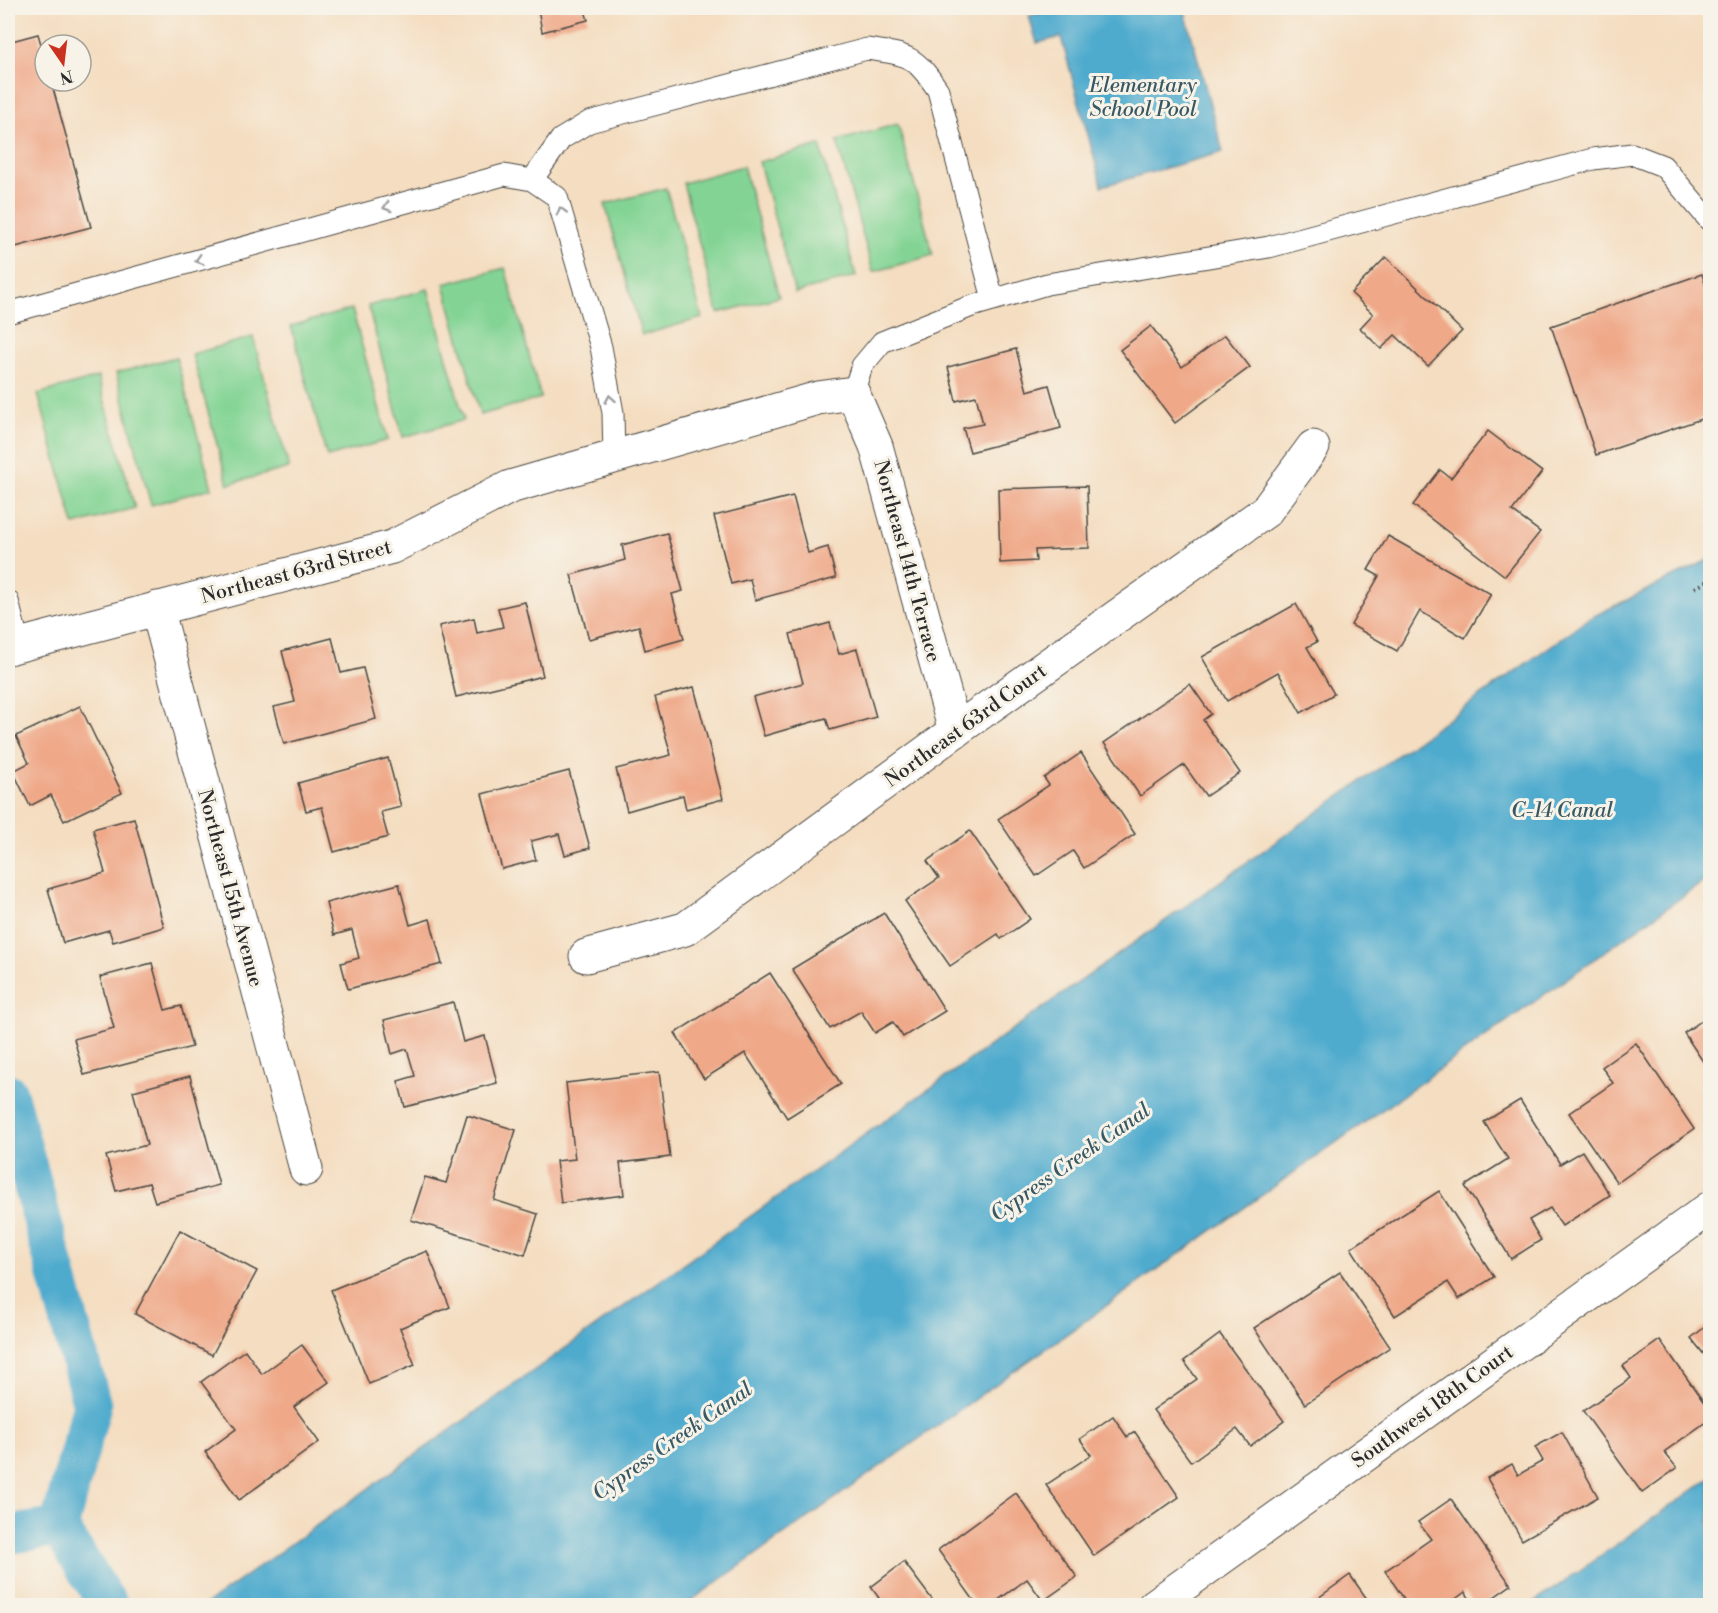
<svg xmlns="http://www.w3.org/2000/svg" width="1718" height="1613" font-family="'Libre Bodoni',serif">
	<rect width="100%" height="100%" fill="#f7f3e8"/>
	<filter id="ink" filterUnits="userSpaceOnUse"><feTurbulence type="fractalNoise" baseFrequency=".0167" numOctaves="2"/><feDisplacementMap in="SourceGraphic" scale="12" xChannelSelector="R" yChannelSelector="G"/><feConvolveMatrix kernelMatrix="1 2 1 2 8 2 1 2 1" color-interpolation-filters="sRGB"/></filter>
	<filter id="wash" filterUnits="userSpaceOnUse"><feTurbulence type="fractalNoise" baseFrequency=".008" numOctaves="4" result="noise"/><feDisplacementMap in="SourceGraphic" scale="24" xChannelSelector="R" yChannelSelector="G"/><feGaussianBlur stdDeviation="1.35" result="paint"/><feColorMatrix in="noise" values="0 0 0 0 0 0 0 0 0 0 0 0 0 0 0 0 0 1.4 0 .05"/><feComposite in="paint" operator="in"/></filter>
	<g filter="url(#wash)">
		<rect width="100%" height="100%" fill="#f4ddc0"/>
		<g fill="#83d494" stroke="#578060" stroke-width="1.5">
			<polygon points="898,124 933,255 873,272 837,141"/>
			<polygon points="820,145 856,276 795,293 759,162"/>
			<polygon points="743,166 779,297 718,313 683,183"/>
			<polygon points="666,188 702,318 642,335 605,204"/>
			<polygon points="505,268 541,398 480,415 444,284"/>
			<polygon points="428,289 464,420 403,437 368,306"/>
			<polygon points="352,309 388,440 327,457 291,326"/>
			<polygon points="253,337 289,468 228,484 192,354"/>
			<polygon points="176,357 212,488 151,505 116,373"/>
			<polygon points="98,377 135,508 74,525 38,394"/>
		</g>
		<g fill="#50abce" stroke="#3e6b7c" stroke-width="1.5">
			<polygon points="1060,8 1184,8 1223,152 1102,186 1061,37 1037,43 1029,16"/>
			<polygon points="1710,559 1710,877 685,1605 205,1605 1590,618"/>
			<polygon points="1710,1478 1710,1599 1701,1606 1531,1605"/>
		</g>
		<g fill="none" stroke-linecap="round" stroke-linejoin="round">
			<g stroke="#50abce" stroke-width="39">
				<polyline points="8,1093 92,1405 59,1527 109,1606"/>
				<polyline points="8,1535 59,1527"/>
			</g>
		</g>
		<g id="blocks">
			<g fill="#efa888">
				<polygon points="538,8 584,8 588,20 542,32"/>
				<polygon points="38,34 45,58 45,81 51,81 91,227 8,249 8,42"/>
				<polygon points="1386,257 1462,331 1428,366 1395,335 1381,349 1360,328 1373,314 1351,293"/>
				<polygon points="1702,274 1710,299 1710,416 1596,455 1551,326"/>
				<polygon points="1151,326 1182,367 1225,335 1250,367 1175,423 1120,350"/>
				<polygon points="1016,349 1027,391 1049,385 1061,428 970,452 963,428 983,424 976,396 956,401 948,367"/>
				<polygon points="1488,431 1542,472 1512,511 1540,532 1505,576 1413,505 1440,470 1451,478"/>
				<polygon points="1087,486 1089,548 1035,550 1036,561 1000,563 998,489"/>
				<polygon points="793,496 808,553 828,547 836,578 755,600 750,579 731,584 714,516"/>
				<polygon points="667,533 683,591 672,594 684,639 645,650 639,626 589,639 571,575 625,560 622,545"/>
				<polygon points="1388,536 1491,594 1465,638 1420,611 1397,651 1351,625 1379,576 1368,570"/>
				<polygon points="525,602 543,676 456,697 439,626 474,618 477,633 503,627 498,608"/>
				<polygon points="1296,604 1317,642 1307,647 1334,694 1301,713 1278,672 1227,701 1202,657"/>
				<polygon points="830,623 839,654 857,649 876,717 830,730 826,718 764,736 753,697 803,683 790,634"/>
				<polygon points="332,638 341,673 363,668 376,719 284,744 274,707 295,702 282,651"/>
				<polygon points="1190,684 1211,714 1203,720 1240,773 1206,796 1184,765 1140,796 1104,743"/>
				<polygon points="694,687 723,799 686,809 683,795 627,811 616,769 671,755 655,697"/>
				<polygon points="80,706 122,793 64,821 51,795 30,806 13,771 29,763 16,736"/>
				<polygon points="1081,753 1135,834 1084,868 1073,851 1036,876 998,819 1049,785 1044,778"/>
				<polygon points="388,758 401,807 381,812 388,837 334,852 322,807 306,811 298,783"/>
				<polygon points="569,771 590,848 565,855 559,834 531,841 536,860 502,869 482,794"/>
				<polygon points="134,818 164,927 113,942 109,930 63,943 48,889 105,873 93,829"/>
				<polygon points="970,831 1030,919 1001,939 998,934 950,966 905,901 939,878 927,861"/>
				<polygon points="399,884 410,925 430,919 442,964 348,989 341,963 359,958 352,930 334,935 326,903"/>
				<polygon points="884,913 945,1011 903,1037 893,1022 875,1033 861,1011 830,1029 792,969"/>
				<polygon points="152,963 165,1010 181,1006 192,1047 84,1075 74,1039 114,1028 100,977"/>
				<polygon points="770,973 841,1084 787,1118 745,1053 704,1079 675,1033"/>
				<polygon points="453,1002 463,1042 485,1036 497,1083 405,1107 398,1081 415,1076 407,1049 392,1054 384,1020"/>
				<polygon points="1710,1015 1710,1072 1684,1033"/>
				<polygon points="1636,1043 1694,1129 1617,1183 1569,1113 1613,1083 1602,1067"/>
				<polygon points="659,1072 670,1157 620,1163 624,1195 561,1203 556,1161 575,1159 566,1083"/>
				<polygon points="190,1076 219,1185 155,1202 149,1183 116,1191 106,1156 147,1145 133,1091"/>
				<polygon points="1520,1100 1560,1164 1582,1151 1610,1195 1562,1226 1550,1208 1529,1220 1541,1240 1511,1259 1465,1186 1508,1159 1484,1122"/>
				<polygon points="467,1115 516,1130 494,1200 538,1214 525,1255 411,1220 425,1177 446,1183"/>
				<polygon points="1439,1191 1494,1277 1459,1299 1448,1282 1395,1316 1351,1248"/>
				<polygon points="180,1230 257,1271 212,1355 135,1314"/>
				<polygon points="427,1251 450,1307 400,1328 415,1365 369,1384 331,1290"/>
				<polygon points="1340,1272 1390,1347 1305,1404 1254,1328"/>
				<polygon points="1710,1323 1710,1362 1691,1338"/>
				<polygon points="1220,1334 1284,1421 1250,1446 1237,1429 1191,1462 1153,1410 1197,1379 1184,1361"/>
				<polygon points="1660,1340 1710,1411 1710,1419 1664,1452 1677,1468 1642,1493 1583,1411 1631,1378 1623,1366"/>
				<polygon points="302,1345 329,1382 294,1407 319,1442 239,1500 205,1452 236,1429 201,1382 245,1350 262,1374"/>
				<polygon points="1113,1416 1127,1437 1135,1432 1179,1497 1094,1556 1046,1485 1091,1455 1080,1439"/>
				<polygon points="1562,1432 1598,1497 1522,1540 1487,1478 1512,1464 1518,1475 1543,1461 1535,1447"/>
				<polygon points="1016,1493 1077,1577 1043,1601 1027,1579 990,1606 978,1606 938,1550"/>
				<polygon points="1451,1499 1511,1585 1481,1606 1475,1606 1465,1592 1446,1606 1409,1606 1385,1571 1431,1539 1418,1522"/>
				<polygon points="904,1562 937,1606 869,1606 879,1598 871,1587"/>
				<polygon points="1350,1575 1372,1606 1307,1606"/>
			</g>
		</g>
	</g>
	<g filter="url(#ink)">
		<use href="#blocks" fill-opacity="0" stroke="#494641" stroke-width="1.5"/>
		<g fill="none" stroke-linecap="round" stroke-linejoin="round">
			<defs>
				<g id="service">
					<path d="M532 180 561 139 589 122 867 49C909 55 914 55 938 90L993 299"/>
					<polyline points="8,313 504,175 532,180 557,197 601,347 613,413 614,458"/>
					<polyline points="853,393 862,366 882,342 969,307 1047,284 1269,247 1593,159 1632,154 1663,166 1710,221"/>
					<polyline points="8,601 19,645"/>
				</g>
				<g id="minor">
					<polyline points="157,608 306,1169"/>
					<polyline points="8,648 392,547 510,487 818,398 853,393 876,446 955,731"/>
					<polyline points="586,956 685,929 955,731 1266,511 1313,447"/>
					<polyline points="1154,1606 1710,1208"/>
				</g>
			</defs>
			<use href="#service" stroke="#494641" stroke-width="23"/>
			<use href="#minor" stroke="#494641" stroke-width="35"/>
			<polyline stroke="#494641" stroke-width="4" stroke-dasharray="1.5 4.5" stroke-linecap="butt" points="1695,588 1710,580"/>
			<use href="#service" stroke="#fff" stroke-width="21"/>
			<use href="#minor" stroke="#fff" stroke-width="33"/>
		</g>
		<defs><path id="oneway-chevron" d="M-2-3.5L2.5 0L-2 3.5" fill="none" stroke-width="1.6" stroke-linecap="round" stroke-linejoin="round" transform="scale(1.5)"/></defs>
		<g stroke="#a0a0a0">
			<use href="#oneway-chevron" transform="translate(387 207) rotate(164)"/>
			<use href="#oneway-chevron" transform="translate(561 211) rotate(-106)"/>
			<use href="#oneway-chevron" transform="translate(199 260) rotate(164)"/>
			<use href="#oneway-chevron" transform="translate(610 399) rotate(-100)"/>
		</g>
	</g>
	<g text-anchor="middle" stroke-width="6" stroke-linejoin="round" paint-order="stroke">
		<g font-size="20" fill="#2b2b2b" stroke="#f7f3e8">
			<text transform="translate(908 561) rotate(75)" y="7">Northeast 14th Terrace</text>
			<text transform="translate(296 571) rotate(-15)" y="7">Northeast 63rd Street</text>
			<text transform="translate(965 725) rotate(-36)" y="7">Northeast 63rd Court</text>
			<text transform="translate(231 888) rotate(75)" y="7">Northeast 15th Avenue</text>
			<text transform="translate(1432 1406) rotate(-36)" y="7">Southwest 18th Court</text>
		</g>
		<g font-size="21" font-style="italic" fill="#385864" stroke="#f7f3e8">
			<text x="1143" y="92">Elementary<tspan x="1143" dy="24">School Pool</tspan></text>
			<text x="1562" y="817">C-14 Canal</text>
			<text transform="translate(1070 1162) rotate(-35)" y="7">Cypress Creek Canal</text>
			<text transform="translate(672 1441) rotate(-35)" y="7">Cypress Creek Canal</text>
		</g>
	</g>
	<rect width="1718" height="1613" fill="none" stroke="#f7f3e8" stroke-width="30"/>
	<g transform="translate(63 63) rotate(166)"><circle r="28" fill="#f7f3e8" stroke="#a5a39c" stroke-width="1.5"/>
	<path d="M0-4.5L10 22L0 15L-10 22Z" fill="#c8321e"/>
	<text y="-9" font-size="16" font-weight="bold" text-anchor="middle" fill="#2b2b2b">N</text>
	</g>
</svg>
